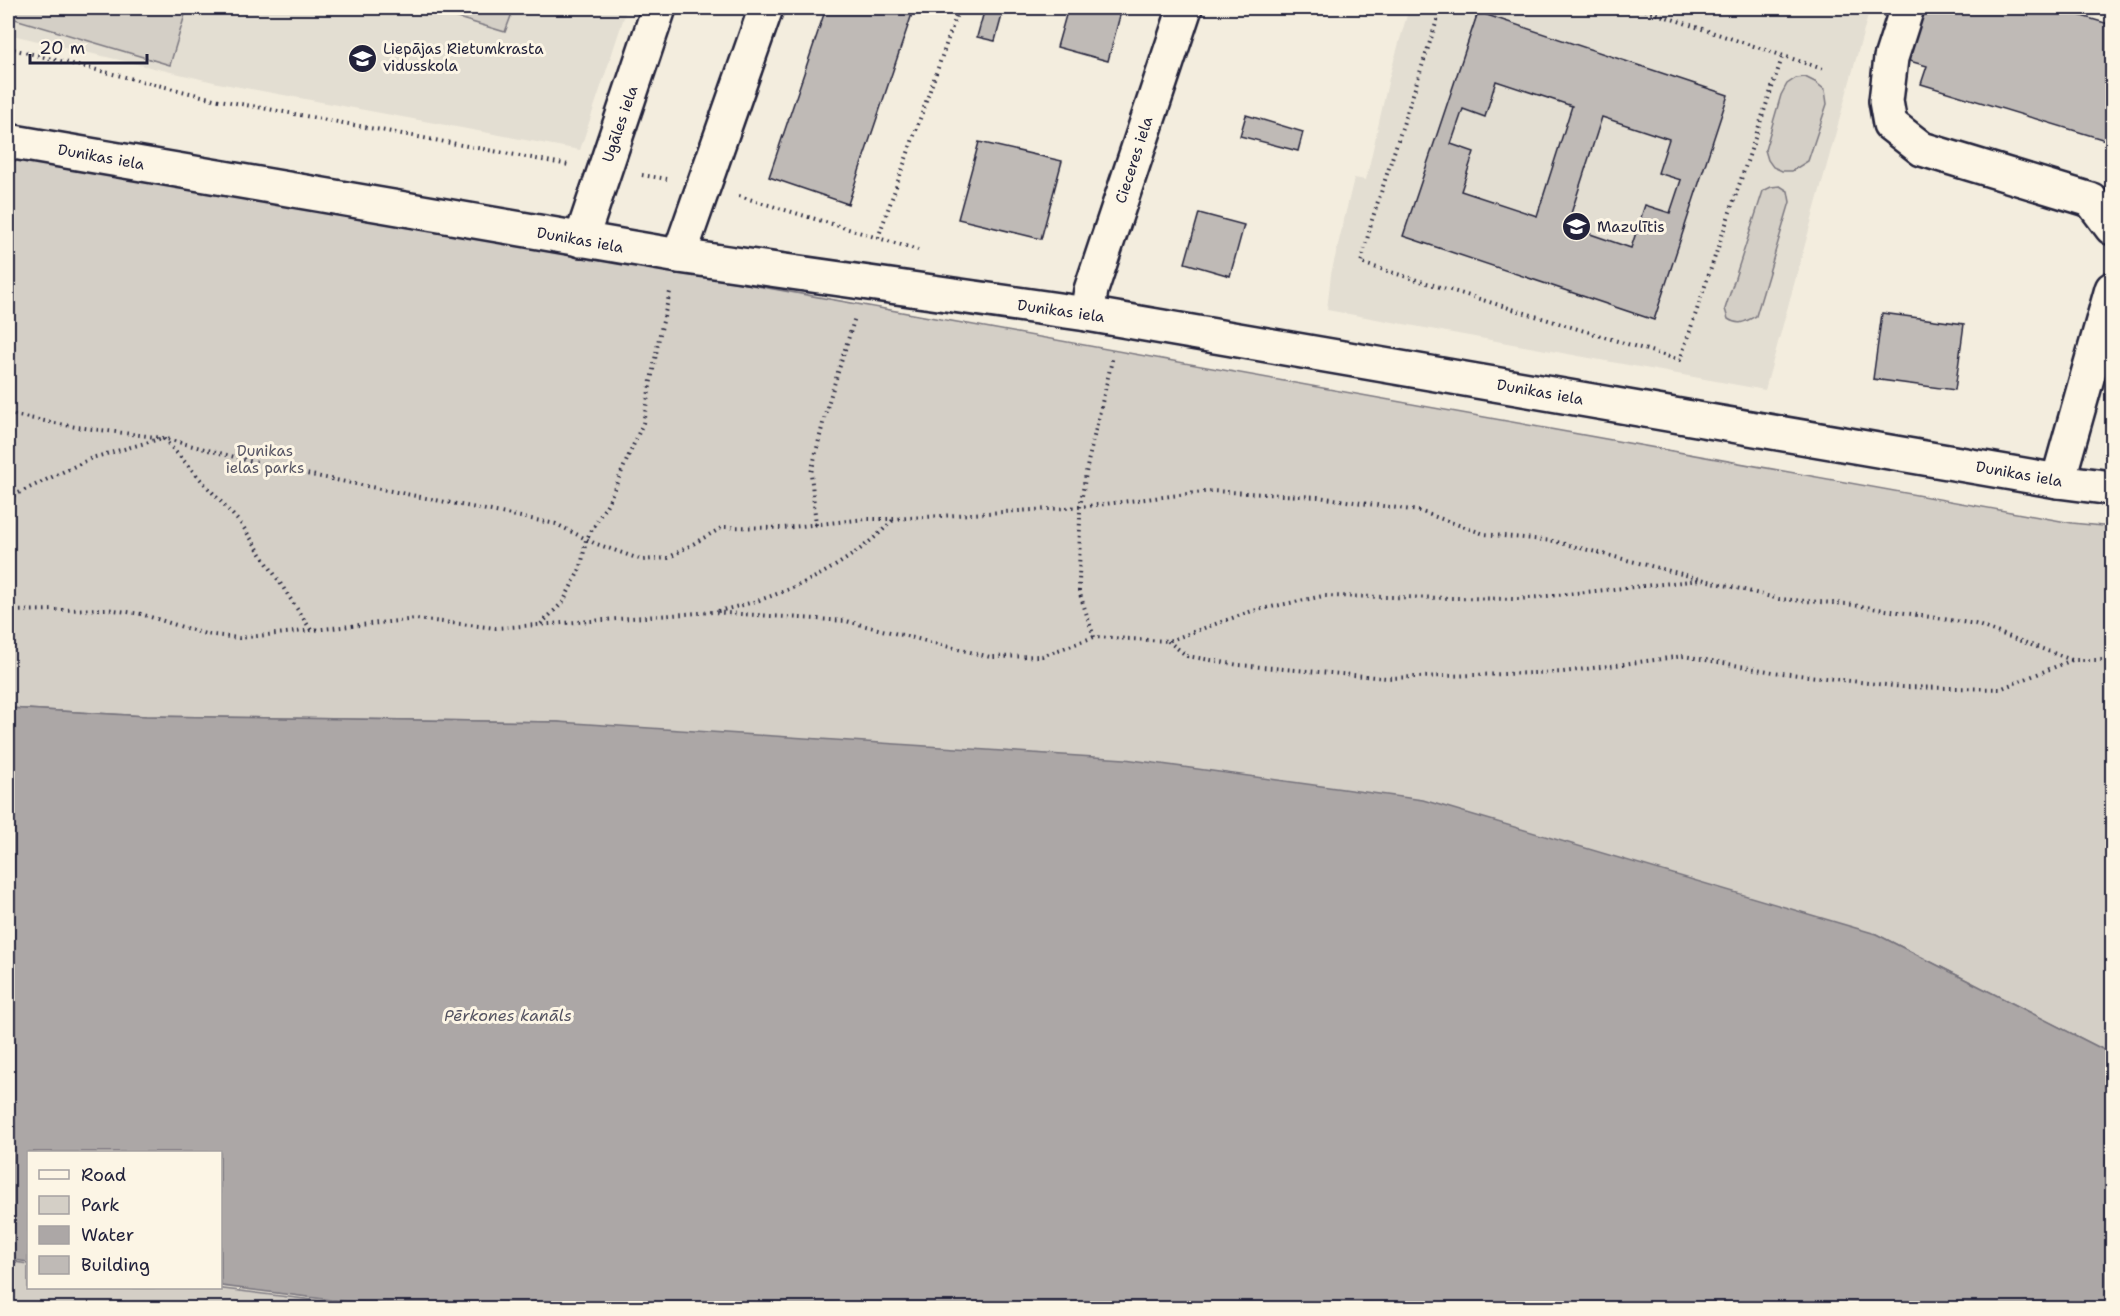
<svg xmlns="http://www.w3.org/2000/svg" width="2120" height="1316" font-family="'Shantell Sans',sans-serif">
	<rect width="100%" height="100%" fill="#f3edde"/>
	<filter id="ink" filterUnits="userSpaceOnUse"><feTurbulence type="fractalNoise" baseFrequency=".0167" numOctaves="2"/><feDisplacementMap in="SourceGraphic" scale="12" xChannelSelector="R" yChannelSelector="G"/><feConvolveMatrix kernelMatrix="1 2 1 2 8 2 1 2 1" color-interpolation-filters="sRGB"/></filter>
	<g filter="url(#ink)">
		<g fill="#e3ded2">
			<polygon points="8,8 627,8 580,150 218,83 8,34"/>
			<polygon points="1409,8 1870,8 1765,390 1327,310 1331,274 1354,178 1366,180 1389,78"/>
		</g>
		<g fill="#d4cfc6" stroke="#7b7880" stroke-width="1.5">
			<polygon points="8,8 187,8 170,65 8,17"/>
			<polygon points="425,8 514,8 505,32"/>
			<polygon points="1805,77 1815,82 1825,90 1827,104 1808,161 1792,171 1782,171 1773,167 1768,160 1765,150 1781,95 1787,84 1796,78"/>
			<polygon points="8,151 2072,523 2112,527 2112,1054 1876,934 558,722 146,716 8,708"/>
			<path d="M1780 186 1788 191 1790 202 1756 316C1745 322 1739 326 1728 319L1725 309 1763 191 1771 187Z"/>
			<polygon points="8,1261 28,1264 28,1288 215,1288 330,1302 418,1308 8,1308"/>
		</g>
		<polygon fill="#aca7a6" stroke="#75727b" stroke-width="1.5" points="8,708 146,716 558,722 1125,759 1423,800 1876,934 2112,1054 2112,1308 444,1308 331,1300 221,1286 220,1152 28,1152 28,1262 8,1259"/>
		<g fill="#bfbab6" stroke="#22223b" stroke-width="1.5" fill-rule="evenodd">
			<polygon points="826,8 914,8 848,204 769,177"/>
			<polygon points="985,8 1004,8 995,41 977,37"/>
			<polygon points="1068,8 1122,8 1108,61 1057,47"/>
			<polygon points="1914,8 2055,8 2112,25 2112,142 1921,84 1927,66 1899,58"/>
			<path d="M1478 12 1728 95 1654 320 1403 236ZM1496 81 1572 106 1537 216 1461 191 1474 152 1451 144 1463 109 1485 117ZM1602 117 1669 139 1658 173 1681 180 1670 213 1645 205 1631 248 1567 226Z"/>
			<polygon points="1246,115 1303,132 1298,151 1240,136"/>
			<polygon points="979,142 1062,161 1041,239 958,219"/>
			<polygon points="1199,213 1244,225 1230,276 1185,263"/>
			<polygon points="1882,313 1964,324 1955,390 1873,379"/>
		</g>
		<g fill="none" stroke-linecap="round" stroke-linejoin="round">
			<defs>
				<g id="minor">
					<polyline points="1907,8 1891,58 1886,101 1890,124 1922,149 2091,200 2112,228"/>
					<polyline points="8,141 679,256 1087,314 2058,481 2112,488"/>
					<polyline points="581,240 659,8"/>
					<polyline points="679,256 766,8"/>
					<polyline points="1087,314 1091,290 1185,8"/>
					<polyline points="2058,481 2112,289"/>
				</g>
			</defs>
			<use href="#minor" stroke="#22223b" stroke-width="38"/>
			<g stroke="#22223b" stroke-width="4" stroke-dasharray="1.5 4.5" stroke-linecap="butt">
				<polyline points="1441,8 1372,220 1361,263 1680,360 1783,55"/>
				<polyline points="1639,8 1826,70"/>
				<polyline points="8,48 214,99 569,165"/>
				<polyline points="642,175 667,179"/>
				<polyline points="739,196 918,250"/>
				<polyline points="878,238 959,8"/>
				<polyline points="8,414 76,427 163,438 276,468 556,524 594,543 642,560 668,558 723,527 783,528 866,519 894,519 1080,507 1212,491 1318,497 1419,511 1484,534 1553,541 1779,599 1847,604 1975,624 2072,660"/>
				<polyline points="8,498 92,458 163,438 242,525 311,630"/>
				<polyline points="816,525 811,473 826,411 855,317"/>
				<polyline points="8,611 107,609 141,614 205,634 239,638 416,619 496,628 712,612 846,621 990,657 1042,656 1094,637 1168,641 1252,611 1323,596 1519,599 1701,580"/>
				<path d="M718 611C784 597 847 568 894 519"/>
				<polyline points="541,624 563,602 581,567 586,540 609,501 643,423 659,338 670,292"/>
				<polyline points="1094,637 1079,591 1080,507 1088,462 1113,356"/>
				<polyline points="1168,641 1187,656 1239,665 1387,678 1563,672 1684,656 1773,672 1903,687 2000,689 2072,660 2112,660"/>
			</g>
			<use href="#minor" stroke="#fcf5e5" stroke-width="33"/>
		</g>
	</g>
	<defs>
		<symbol id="school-disc" viewBox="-11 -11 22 22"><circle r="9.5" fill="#22223b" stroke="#fcf5e5"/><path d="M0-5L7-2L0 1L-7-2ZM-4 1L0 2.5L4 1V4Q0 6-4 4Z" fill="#fff"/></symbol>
	</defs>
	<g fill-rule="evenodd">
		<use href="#school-disc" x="346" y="42" width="33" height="33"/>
		<use href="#school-disc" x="1560" y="210" width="33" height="33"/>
	</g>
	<g text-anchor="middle" stroke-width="6" stroke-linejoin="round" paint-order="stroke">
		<g font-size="15" fill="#22223b" stroke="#fcf5e5" text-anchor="start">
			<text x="383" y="54">Liepājas Rietumkrasta<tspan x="383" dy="17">vidusskola</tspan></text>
			<text x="1597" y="232">Mazulītis</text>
		</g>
		<g font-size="15" fill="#22223b" stroke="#fcf5e5">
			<text transform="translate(620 124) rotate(-71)" y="5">Ugāles iela</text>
			<text transform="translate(101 157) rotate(10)" y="5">Dunikas iela</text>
			<text transform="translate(1134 160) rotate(-72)" y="5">Cieceres iela</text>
			<text transform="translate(580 240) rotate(10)" y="5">Dunikas iela</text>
			<text transform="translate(1061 311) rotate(8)" y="5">Dunikas iela</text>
			<text transform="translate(1540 392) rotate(10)" y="5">Dunikas iela</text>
			<text transform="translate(2019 474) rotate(10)" y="5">Dunikas iela</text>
		</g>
		<g font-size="15" fill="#575665" stroke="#fcf5e5">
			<text x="265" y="456">Dunikas<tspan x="265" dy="17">ielas parks</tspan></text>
		</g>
		<g font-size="16" font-style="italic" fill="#525160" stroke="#fcf5e5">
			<text x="508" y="1021">Pērkones kanāls</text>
		</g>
	</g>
	<rect width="2120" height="1316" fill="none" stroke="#fcf5e5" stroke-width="30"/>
	<rect x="15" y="15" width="2090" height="1286" fill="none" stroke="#22223b" stroke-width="2" filter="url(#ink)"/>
	<rect x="27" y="1151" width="195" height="138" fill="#fcf5e5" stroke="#a5a1a1" stroke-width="1.5"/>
	<rect x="39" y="1170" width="30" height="9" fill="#fcf5e5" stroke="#a5a1a1" stroke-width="1.5"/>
	<text x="81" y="1181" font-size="18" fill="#22223b">Road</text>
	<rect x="39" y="1196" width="30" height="18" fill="#d4cfc6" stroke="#a5a1a1" stroke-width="1.5"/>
	<text x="81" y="1211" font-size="18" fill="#22223b">Park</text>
	<rect x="39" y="1226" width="30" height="18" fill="#aca7a6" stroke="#a5a1a1" stroke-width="1.5"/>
	<text x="81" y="1241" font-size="18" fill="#22223b">Water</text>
	<rect x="39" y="1256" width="30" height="18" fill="#bfbab6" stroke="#a5a1a1" stroke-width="1.5"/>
	<text x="81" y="1271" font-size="18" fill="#22223b">Building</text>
	<path d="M30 54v9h117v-9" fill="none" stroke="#22223b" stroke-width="3"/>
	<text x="39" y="54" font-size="18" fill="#22223b" stroke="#fcf5e5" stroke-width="4.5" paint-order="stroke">20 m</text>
</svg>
